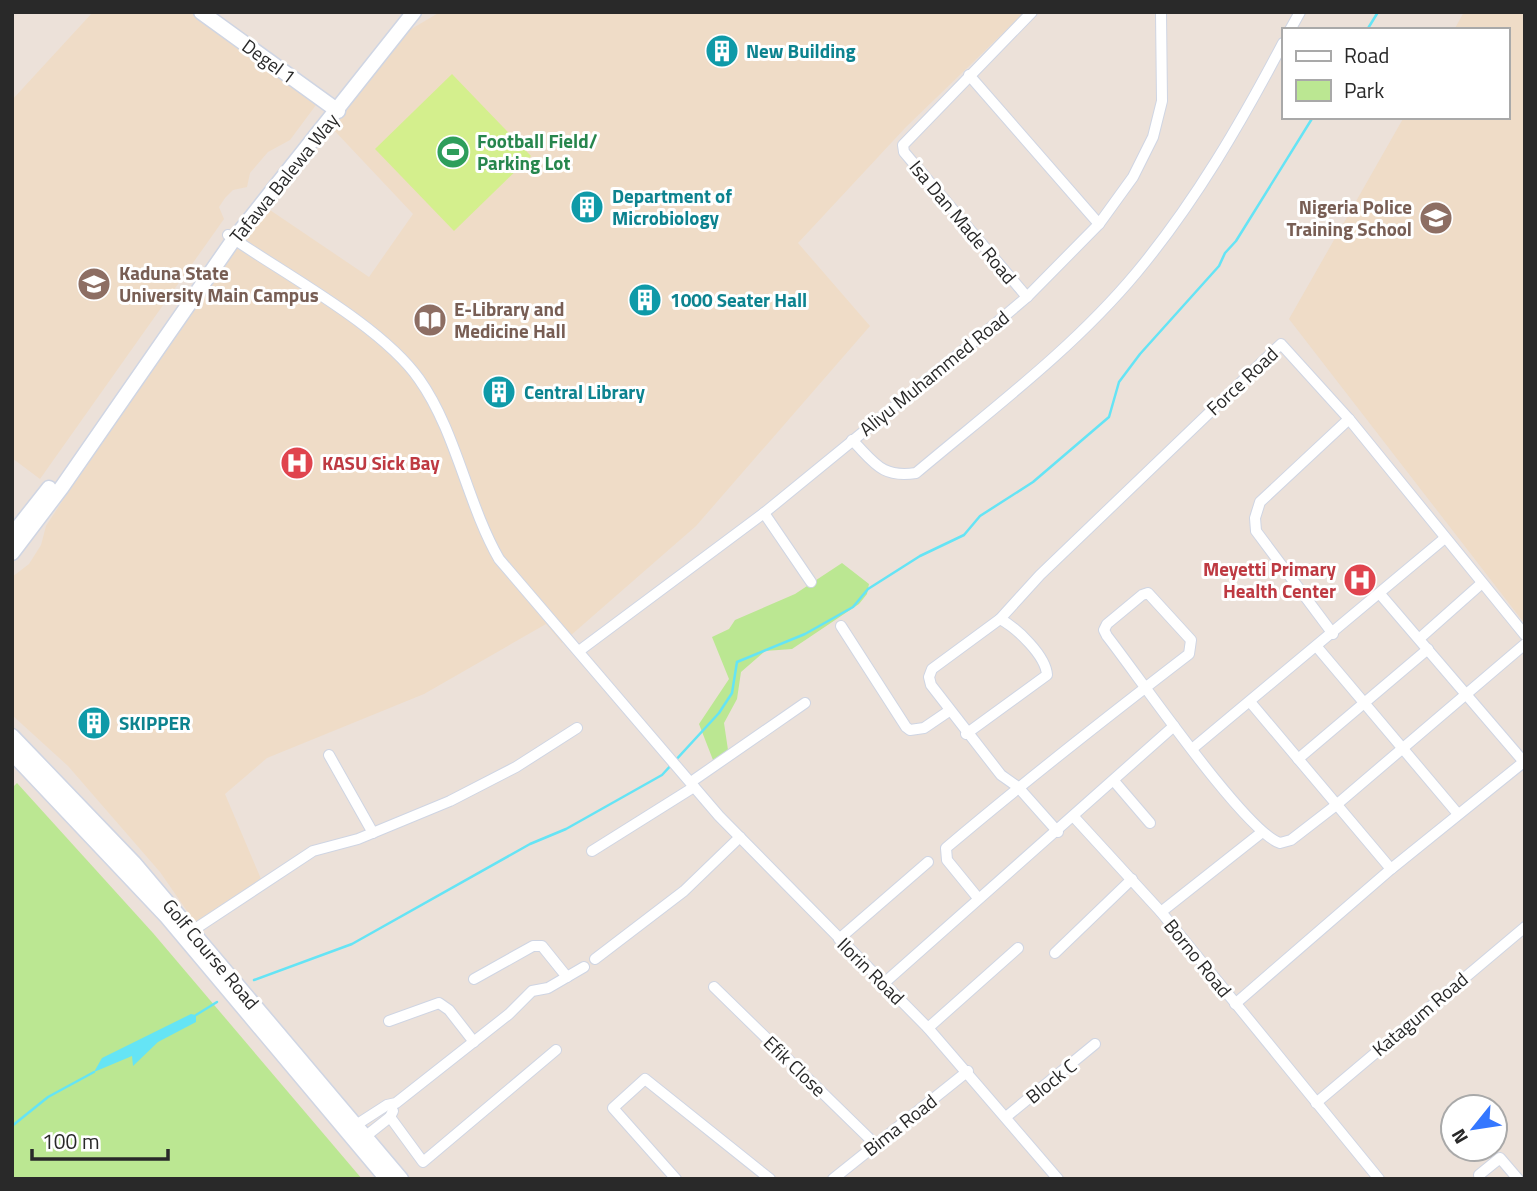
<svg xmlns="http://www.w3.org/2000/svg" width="1537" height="1191" font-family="'Titillium Web',sans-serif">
	<rect width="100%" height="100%" fill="#ece1d9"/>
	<g fill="#efdcc7">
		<polygon points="93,12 193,12 316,105 290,140 268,152 250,173 247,187 233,190 225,198 219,207 224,219 40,479 12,458 12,100"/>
		<polygon points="440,12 1025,12 906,127 798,243 870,326 696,526 562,643 546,624 424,694 267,758 225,794 261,879 196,924 160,872 68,766 12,715 12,577 29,564 41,545 46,526 135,389 264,206 369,277 413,214 331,127 408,31"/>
		<polygon points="1464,12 1525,12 1525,624 1289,319 1404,117 1507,117 1507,30 1454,30"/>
	</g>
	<g fill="#bbe792">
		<polygon points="842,563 869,584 867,594 859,604 792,649 765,651 741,672 737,699 724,723 728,750 713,760 699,724 729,679 712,637 729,629 735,620 795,594"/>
		<polygon points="17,783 153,933 362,1179 12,1179 12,788"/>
	</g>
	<polygon fill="#d4ef8d" points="452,74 531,156 454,231 375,149"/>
	<polygon fill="#65e4f5" points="191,1014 196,1015 196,1022 158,1042 133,1066 132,1056 94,1072 102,1058"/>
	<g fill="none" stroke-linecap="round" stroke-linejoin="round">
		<g stroke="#65e4f5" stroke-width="2.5">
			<polyline points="1367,30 1378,12"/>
			<polyline points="254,980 352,944 530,844 566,829 662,775 719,713 732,693 737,662 805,634 853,607 868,589 920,556 964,535 980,516 1033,482 1109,417 1119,382 1140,354 1219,266 1225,253 1236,241 1313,117"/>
			<polyline points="196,1015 217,1002"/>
			<polyline points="12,1126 48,1097 94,1072"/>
		</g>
		<defs>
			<g id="street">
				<polyline points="1290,30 1300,12"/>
				<polyline points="969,75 1099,224"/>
				<path d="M228 235C284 274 381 325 419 379 456 431 467 503 499 559L719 816 928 1028 1058 1179"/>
				<polyline points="1027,297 904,152 903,145 1032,12"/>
				<path d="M852 440C875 463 881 478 916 473 992 409 1073 349 1137 272 1195 202 1241 123 1283 43"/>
				<polyline points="764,513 811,582"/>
				<polyline points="1380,594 1524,762"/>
				<polyline points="841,626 906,727 910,730 924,728 949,711"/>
				<polyline points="1333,634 1256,531 1255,518 1260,502 1349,419"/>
				<polyline points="1420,638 1482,583"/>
				<polyline points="1317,647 1458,814"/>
				<polyline points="579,651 764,513 982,335 1027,297 1099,224 1133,177 1153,137 1162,101 1161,12"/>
				<polyline points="1251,703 1391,869"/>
				<path d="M966 734 1047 675C1046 656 1017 628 1000 619"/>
				<polyline points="1192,749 1445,538"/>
				<polyline points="329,755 373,833"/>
				<polyline points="1298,759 1428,649"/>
				<polyline points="1114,781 1150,823"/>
				<polyline points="691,782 805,703"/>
				<polyline points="1074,817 1161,912 1379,1179"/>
				<polyline points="1058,832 1018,787 1001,775 931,685 929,677 932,669 1000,619 1040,575 1281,344 1349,419 1525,635"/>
				<polyline points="592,851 694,787"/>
				<path d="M978 898 947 860 946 848C1025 781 1107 717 1189 654L1191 640 1148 593 1142 595 1107 624 1104 630 1107 636C1137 674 1245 832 1280 843L1291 840 1335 806 1525 644"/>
				<polyline points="1161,912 1261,833"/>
				<polyline points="192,931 313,851 358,839 450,801 516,767 577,728"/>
				<polyline points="839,939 928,862"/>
				<polyline points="1055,953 1132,879"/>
				<polyline points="595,959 684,891 740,837"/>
				<polyline points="474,979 533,946 542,946 567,977"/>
				<polyline points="883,984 1174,726"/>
				<polyline points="714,987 876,1145"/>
				<polyline points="1235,1004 1391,869 1525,761"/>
				<polyline points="389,1021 439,1003 449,1010 474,1042"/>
				<polyline points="928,1028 1018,948"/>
				<polyline points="1316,1103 1525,927"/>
				<polyline points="390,1117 423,1162 556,1050"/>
				<polyline points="1006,1117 1095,1044"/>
				<polyline points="356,1125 387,1105 396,1103 509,1014 532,991 548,988 584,967"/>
				<polyline points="366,1136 390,1117 393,1111"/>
				<polyline points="1479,1175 1500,1158 1518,1179"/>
				<polyline points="676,1179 613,1108 645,1079 770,1179"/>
				<polyline points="833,1179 968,1071"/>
			</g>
			<g id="secondary">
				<polyline points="201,12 338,111"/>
				<polyline points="12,535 49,488"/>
				<polyline points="12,553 62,487 234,239 414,12"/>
				<polyline points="12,736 134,863 401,1179"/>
				<polyline points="12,753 167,917 387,1179"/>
			</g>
		</defs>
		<use href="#street" stroke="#cfd5e3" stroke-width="12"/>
		<use href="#secondary" stroke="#cfd5e3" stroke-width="17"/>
		<use href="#street" stroke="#fff" stroke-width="10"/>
		<use href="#secondary" stroke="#fff" stroke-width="14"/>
	</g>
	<defs>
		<symbol id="building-disc" viewBox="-11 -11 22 22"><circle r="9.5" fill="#0f9aa8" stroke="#fff"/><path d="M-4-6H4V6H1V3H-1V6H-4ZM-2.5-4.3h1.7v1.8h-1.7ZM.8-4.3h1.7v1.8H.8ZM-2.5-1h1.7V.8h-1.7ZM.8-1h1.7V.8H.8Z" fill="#fff"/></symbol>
		<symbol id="stadium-disc" viewBox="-11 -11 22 22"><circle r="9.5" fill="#2e9e5b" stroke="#fff"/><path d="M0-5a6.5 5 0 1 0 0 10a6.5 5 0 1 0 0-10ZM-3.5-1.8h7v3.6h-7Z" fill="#fff"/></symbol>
		<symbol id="university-disc" viewBox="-11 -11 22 22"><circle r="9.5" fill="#8d6e63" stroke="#fff"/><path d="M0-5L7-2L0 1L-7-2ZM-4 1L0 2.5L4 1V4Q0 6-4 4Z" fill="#fff"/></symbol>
		<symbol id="library-disc" viewBox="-11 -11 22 22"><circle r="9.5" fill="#8d6e63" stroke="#fff"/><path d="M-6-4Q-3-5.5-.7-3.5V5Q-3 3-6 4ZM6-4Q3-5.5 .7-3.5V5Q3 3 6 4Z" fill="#fff"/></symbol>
		<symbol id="hospital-disc" viewBox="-11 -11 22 22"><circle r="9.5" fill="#e0444e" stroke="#fff"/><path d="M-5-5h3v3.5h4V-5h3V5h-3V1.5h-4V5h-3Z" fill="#fff"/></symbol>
	</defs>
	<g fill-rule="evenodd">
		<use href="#building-disc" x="703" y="32" width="38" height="38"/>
		<use href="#stadium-disc" x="434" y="133" width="38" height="38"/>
		<use href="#building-disc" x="568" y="188" width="38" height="38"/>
		<use href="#university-disc" x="1417" y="199" width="38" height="38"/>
		<use href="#university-disc" x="75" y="265" width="38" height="38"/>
		<use href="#building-disc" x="626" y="281" width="38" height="38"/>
		<use href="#library-disc" x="411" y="301" width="38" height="38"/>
		<use href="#building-disc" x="480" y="373" width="38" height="38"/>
		<use href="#hospital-disc" x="278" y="444" width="38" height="38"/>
		<use href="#hospital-disc" x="1341" y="561" width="38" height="38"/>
		<use href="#building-disc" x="75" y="704" width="38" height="38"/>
	</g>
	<g text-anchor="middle" stroke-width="6" stroke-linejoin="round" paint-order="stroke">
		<g font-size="19" font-weight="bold" fill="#0d838f" stroke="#fff" text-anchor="start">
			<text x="746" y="58">New Building</text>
			<text x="612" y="203">Department of<tspan x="612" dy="22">Microbiology</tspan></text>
			<text x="670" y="307">1000 Seater Hall</text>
			<text x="524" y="399">Central Library</text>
			<text x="119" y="730">SKIPPER</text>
		</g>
		<g font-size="19" fill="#292929" stroke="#fff">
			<text transform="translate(269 61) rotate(36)" y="7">Degel 1</text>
			<text transform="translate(284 178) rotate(-51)" y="7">Tafawa Balewa Way</text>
			<text transform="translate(963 222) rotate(50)" y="7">Isa Dan Made Road</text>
			<text transform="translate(934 373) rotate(-39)" y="7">Aliyu Muhammed Road</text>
			<text transform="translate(1242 381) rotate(-43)" y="7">Force Road</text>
			<text transform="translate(211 954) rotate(50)" y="7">Golf Course Road</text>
			<text transform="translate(1198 958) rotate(51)" y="7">Borno Road</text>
			<text transform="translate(871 971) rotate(45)" y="7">Ilorin Road</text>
			<text transform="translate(1420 1014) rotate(-40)" y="7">Katagum Road</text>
			<text transform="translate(795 1066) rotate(44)" y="7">Efik Close</text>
			<text transform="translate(1051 1081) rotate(-39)" y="7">Block C</text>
			<text transform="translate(900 1125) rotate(-38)" y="7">Bima Road</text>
		</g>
		<g font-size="19" font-weight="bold" fill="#27864d" stroke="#fff" text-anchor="start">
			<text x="477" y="148">Football Field/<tspan x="477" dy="22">Parking Lot</tspan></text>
		</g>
		<g font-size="19" font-weight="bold" fill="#785e54" stroke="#fff" text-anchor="start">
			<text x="1412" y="214" text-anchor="end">Nigeria Police<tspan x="1412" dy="22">Training School</tspan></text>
			<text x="119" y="280">Kaduna State<tspan x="119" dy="22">University Main Campus</tspan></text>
			<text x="454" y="316">E-Library and<tspan x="454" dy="22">Medicine Hall</tspan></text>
		</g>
		<g font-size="19" font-weight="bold" fill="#be3a42" stroke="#fff" text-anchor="start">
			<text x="322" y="470">KASU Sick Bay</text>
			<text x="1336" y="576" text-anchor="end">Meyetti Primary<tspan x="1336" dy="22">Health Center</tspan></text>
		</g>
	</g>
	<rect width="1537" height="1191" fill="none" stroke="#292929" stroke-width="28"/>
	<rect x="1282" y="28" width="228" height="91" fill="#ffffff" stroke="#a9a9a9" stroke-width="2"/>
	<rect x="1296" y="51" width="35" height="10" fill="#ffffff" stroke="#a9a9a9" stroke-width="2"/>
	<text x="1344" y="63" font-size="21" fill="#292929">Road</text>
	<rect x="1296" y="80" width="35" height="21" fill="#bbe792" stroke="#a9a9a9" stroke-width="2"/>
	<text x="1344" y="98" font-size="21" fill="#292929">Park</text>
	<g transform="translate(1474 1128) rotate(240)"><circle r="33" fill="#ffffff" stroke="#a9a9a9" stroke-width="2"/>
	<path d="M0-5L12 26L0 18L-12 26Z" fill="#3477ff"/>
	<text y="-10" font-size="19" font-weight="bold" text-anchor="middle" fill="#292929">N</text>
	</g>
	<path d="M32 1149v10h136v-10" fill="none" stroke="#292929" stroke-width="3.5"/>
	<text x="42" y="1149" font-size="21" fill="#292929" stroke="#ffffff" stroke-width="5" paint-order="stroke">100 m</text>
</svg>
